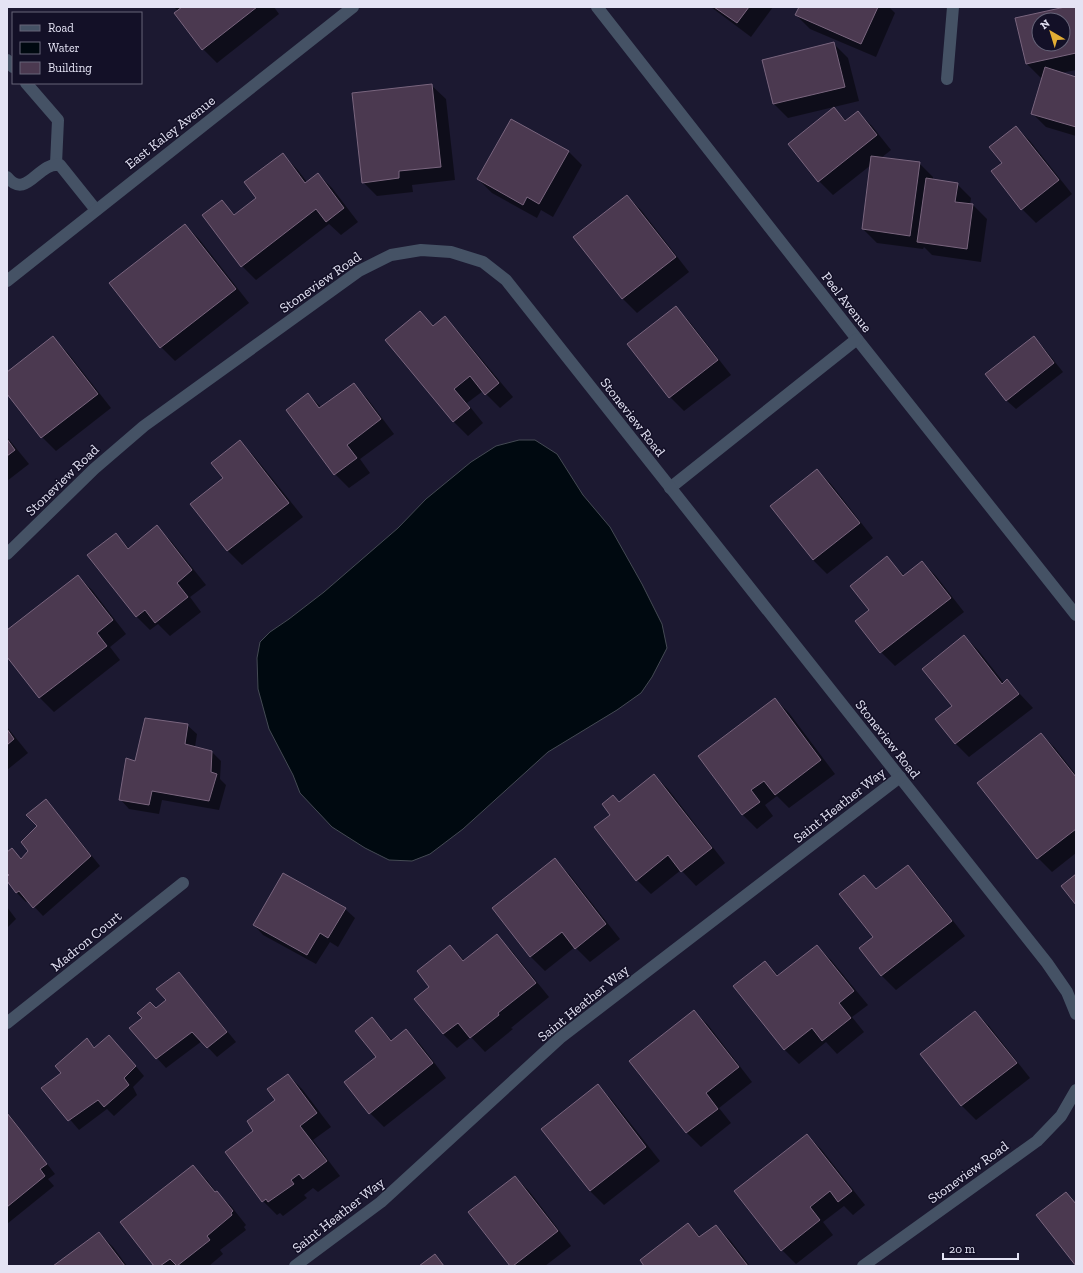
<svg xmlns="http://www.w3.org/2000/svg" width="1083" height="1273" font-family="'Zilla Slab',serif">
	<rect width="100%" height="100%" fill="#1c1931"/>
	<polygon fill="#000910" stroke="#444a54" points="519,440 535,440 557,454 583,495 610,527 642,584 662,624 667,648 652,677 641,693 617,710 548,752 463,829 430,854 412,861 389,860 365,848 332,827 300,793 293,775 269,729 258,689 257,658 260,642 270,632 289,619 324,592 398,528 426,499 471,462 496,446"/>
	<g fill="#0007" fill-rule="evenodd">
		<polygon points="174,7 274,7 279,14 217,63 203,49 178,11"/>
		<polygon points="711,7 773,7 751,37"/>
		<polygon points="800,7 889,7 895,13 876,57 810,29 796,15"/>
		<path d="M1070 7H1076V70L1061 73 1076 78V136L1046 127 1032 113 1043 77 1041 78 1027 64 1017 19ZM1039 20H1063V44H1039Z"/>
		<polygon points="834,44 848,58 859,101 788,118 774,104 764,61"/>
		<polygon points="431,85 446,99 455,180 412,185 413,192 377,196 363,182"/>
		<polygon points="834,109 847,121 858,112 872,126 891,150 881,158 919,163 933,177 933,180 957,184 971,198 970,205 973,205 987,219 981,262 932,255 924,247 923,249 877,243 863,229 871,165 833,195 819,181"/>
		<polygon points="1016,127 1030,141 1072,194 1036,223 1022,209 1003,163"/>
		<polygon points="568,151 582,165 553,217 541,210 537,218 492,193 478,179"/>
		<polygon points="283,155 297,169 307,182 318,174 332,188 358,222 341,235 329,224 256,280 242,266 222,201 235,215 258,198"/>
		<polygon points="627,196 641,210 689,272 637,313 623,299 574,237"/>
		<polygon points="185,225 199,239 249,303 175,361 161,347"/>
		<polygon points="675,307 689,321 731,375 684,411 670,397 629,344"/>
		<polygon points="420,312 434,326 445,318 459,332 513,397 500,408 483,391 467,403 483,423 468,436 454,422 387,340"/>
		<polygon points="53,338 67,352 111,408 56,451 42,437 7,393 7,373"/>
		<polygon points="1033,338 1043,347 1063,372 1016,409 1006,400"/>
		<polygon points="353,384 367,398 394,434 360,459 370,473 349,488 335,474 308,394 322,408"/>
		<polygon points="7,437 29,464 7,481"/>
		<polygon points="240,442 254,456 303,517 242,565 228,551 191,504 224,478"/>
		<polygon points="817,470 831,484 873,538 827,574 813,560"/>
		<polygon points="157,527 171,541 206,585 190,597 201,612 170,636 158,624 150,630 136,616 115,534 129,548"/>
		<polygon points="887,558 905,576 922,562 936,576 964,612 895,666 881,652 870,611"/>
		<polygon points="78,576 92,590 126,634 110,647 120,660 54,712 40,698 7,655 7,631"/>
		<polygon points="964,636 978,650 1004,683 1007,680 1033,708 969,757 955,743 953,707"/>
		<polygon points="775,699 789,713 835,774 789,808 777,796 765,805 773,816 757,829 743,815 699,756"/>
		<polygon points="187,725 197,734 195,747 212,752 221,761 220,779 226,785 219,810 162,800 159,814 129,809 120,799 136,762"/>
		<polygon points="7,727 28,753 7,770"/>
		<polygon points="1041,734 1055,748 1076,775 1076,853 1052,872 1038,858"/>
		<polygon points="654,775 668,789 725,863 696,886 681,870 651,894 637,880 612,815 613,796 620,802"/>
		<polygon points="46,800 55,810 100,866 43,916 28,900 26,902 16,892 7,880 10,875 7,871 7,854 12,849 22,859 29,851 39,826"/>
		<polygon points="555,860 569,874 620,939 590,962 575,947 545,971 531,957 493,908"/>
		<polygon points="907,866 921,880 965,936 896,990 882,976 860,949 875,937 864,876 877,889"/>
		<polygon points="7,907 16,919 7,928"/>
		<polygon points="345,909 355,918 338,947 330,942 316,964 263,935 254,925"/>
		<polygon points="497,936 511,950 549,997 511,1028 513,1029 485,1052 471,1037 457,1048 443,1034 430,987 450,946 465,961"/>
		<polygon points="817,946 831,960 868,1005 852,1017 864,1032 837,1054 826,1042 799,1064 785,1050 734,986 765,962 779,976"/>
		<polygon points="179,974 188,983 236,1042 217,1057 202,1041 166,1068 157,1058 143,1018 167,1000"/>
		<polygon points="694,1011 708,1025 752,1082 719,1108 731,1123 701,1147 687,1133 631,1061"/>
		<polygon points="975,1012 989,1026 1030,1078 976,1120 962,1106 922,1054"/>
		<polygon points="372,1019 392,1040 406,1030 420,1044 446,1078 384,1127 370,1113 377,1057"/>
		<polygon points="87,1040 95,1048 119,1046 144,1076 133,1087 137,1095 114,1116 107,1109 79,1130 43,1088 63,1074"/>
		<polygon points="288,1075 302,1089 331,1127 313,1140 340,1176 318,1192 313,1188 304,1195 307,1198 283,1216 280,1213 277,1215 263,1201 255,1131 277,1100"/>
		<polygon points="598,1086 612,1100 660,1161 604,1205 590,1191"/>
		<polygon points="7,1112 55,1174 48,1179 54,1186 7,1224"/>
		<polygon points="807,1135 821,1149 865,1205 853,1215 844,1206 823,1222 833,1235 796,1264 782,1250"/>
		<polygon points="193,1166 207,1180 216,1192 231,1206 246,1225 244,1227 246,1230 220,1250 223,1254 209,1266 155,1266"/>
		<polygon points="515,1177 529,1191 571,1246 545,1266 512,1266"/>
		<polygon points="688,1224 701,1237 716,1226 730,1240 750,1266 645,1266"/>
		<polygon points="99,1233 113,1247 127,1266 55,1266"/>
	</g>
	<g fill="#4b3950" stroke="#79657e" fill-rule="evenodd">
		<polygon points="182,7 257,7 202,50 174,13"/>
		<polygon points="714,7 749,7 737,23"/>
		<polygon points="799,7 878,7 861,44 795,15"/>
		<path d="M1065 7H1076V53L1026 64 1015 18ZM1039 20H1063V44H1039Z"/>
		<polygon points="834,42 845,87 773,104 762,60"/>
		<polygon points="1045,67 1076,77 1076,127 1031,114"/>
		<polygon points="432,84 441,167 399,171 399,178 362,183 352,93"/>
		<polygon points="834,107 845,121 858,111 877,135 818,182 788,144"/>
		<polygon points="511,119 569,151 539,204 527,197 523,205 477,179"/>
		<polygon points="1016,126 1059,180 1021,210 991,171 1002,163 989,147"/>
		<polygon points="283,153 305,183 318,173 344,208 326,222 316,209 241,267 202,215 222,200 234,215 256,198 244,182"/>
		<polygon points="871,156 920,162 910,236 862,229"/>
		<polygon points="926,178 958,183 955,202 973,204 967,249 917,242"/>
		<polygon points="627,195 676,257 622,299 573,237"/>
		<polygon points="185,224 236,289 160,348 109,283"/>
		<polygon points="676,306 718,360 669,398 627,344"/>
		<polygon points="420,311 433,326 445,316 499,383 485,395 470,376 454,389 470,408 453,422 385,340"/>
		<polygon points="53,336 98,394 41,438 7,394 7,372"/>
		<polygon points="1034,336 1054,363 1006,401 985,374"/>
		<polygon points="354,383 381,419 347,445 357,458 334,475 286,410 308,393 319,408"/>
		<polygon points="7,439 15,450 7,456"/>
		<polygon points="240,440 289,503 227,551 190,504 223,478 211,463"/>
		<polygon points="817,469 860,523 813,560 770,506"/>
		<polygon points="157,525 192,570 177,583 188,597 155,623 145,610 136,617 87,555 116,533 128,549"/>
		<polygon points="887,556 903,576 922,561 951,598 880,653 855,621 869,610 850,586"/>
		<polygon points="78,575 113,620 97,633 107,646 39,698 7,657 7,630"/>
		<polygon points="964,635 1002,684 1007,679 1019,694 955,744 935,719 952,706 922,669"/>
		<polygon points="775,698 821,760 775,795 764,781 751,790 760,802 742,815 698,756"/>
		<polygon points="145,718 188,724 185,744 212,751 211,772 217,774 209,801 152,791 149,805 119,800 126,758 135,761"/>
		<polygon points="7,729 14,739 7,745"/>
		<polygon points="1041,733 1076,777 1076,829 1037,859 977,783"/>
		<polygon points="654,774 712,848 681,872 668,855 636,881 594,827 610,815 602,804 613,795 619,802"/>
		<polygon points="46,799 91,856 33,908 19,891 16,893 7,881 7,877 9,875 7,873 7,852 12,848 21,859 28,851 21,842 37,826 26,815"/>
		<polygon points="555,858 606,924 575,949 562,932 530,957 492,908"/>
		<polygon points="908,865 952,921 881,976 859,948 873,937 839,894 864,875 876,889"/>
		<polygon points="283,873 346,908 328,938 320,933 307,955 253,925"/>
		<polygon points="1076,874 1076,905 1061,886"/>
		<polygon points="497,934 536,983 498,1013 499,1015 470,1038 458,1023 443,1034 414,999 429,987 417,971 450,945 463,961"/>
		<polygon points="817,945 854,991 839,1003 851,1018 822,1041 812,1028 784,1050 733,986 765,961 777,976"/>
		<polygon points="179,972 227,1032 207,1048 192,1032 156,1059 129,1028 142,1018 137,1013 150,1002 156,1008 166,1000 156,989"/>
		<polygon points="694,1010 739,1067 706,1093 718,1109 686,1133 629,1061"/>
		<polygon points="975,1011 1017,1063 961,1106 920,1054"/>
		<polygon points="372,1017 391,1041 406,1029 433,1063 369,1114 344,1082 376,1057 355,1031"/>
		<polygon points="109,1035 136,1066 124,1078 129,1085 104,1107 98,1100 68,1121 41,1088 61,1073 55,1066 87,1038 94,1048"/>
		<polygon points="288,1074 317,1113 300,1126 327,1161 303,1179 299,1174 291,1180 294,1184 268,1202 266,1199 262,1202 225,1152 253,1131 247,1121 275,1100 267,1089"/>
		<polygon points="598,1084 646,1147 590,1191 541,1129"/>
		<polygon points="7,1113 47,1164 40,1169 45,1176 7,1207"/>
		<polygon points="807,1134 852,1191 838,1202 830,1191 810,1207 820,1220 781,1251 734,1191"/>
		<polygon points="193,1165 215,1192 217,1191 233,1211 231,1213 232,1215 207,1236 210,1240 177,1266 170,1259 160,1266 154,1266 120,1222"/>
		<polygon points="515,1176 558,1231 513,1266 510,1266 468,1212"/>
		<polygon points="1066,1192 1076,1204 1076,1266 1036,1215"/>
		<polygon points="688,1223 699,1237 716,1225 748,1266 644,1266 640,1260"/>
		<polygon points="99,1232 125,1266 53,1266"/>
		<polygon points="435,1254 444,1266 419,1266"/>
	</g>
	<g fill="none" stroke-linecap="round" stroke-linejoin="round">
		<g stroke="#455265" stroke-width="12">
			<polyline points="597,7 857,339 1076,615"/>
			<polyline points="7,60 13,67"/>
			<polyline points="947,79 953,7"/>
			<polyline points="26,83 58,120 56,164"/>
			<path d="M7 177C27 201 38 161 60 165L96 210"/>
			<polyline points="7,281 353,7"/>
			<polyline points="670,488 857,339"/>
			<polyline points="7,554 94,469 144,426 359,271 391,255 421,250 451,252 483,262 506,280 1047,963 1067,992 1076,1014"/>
			<polyline points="7,1023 183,883"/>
			<polyline points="295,1266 381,1202 560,1038 900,777"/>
			<polyline points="863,1266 1037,1141 1061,1116 1076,1090"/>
		</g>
	</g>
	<g text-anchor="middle" stroke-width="3" stroke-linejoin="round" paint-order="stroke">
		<g font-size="14" fill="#e4e3f4" stroke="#131027">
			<text transform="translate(170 132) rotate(-38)" y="5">East Kaley Avenue</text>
			<text transform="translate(320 282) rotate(-35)" y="5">Stoneview Road</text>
			<text transform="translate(847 302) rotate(52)" y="5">Peel Avenue</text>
			<text transform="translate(633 417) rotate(52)" y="5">Stoneview Road</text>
			<text transform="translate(62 480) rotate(-44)" y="5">Stoneview Road</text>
			<text transform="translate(888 739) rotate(52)" y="5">Stoneview Road</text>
			<text transform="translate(839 805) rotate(-38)" y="5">Saint Heather Way</text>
			<text transform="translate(86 941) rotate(-39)" y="5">Madron Court</text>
			<text transform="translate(583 1003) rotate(-39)" y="5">Saint Heather Way</text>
			<text transform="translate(968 1172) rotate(-36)" y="5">Stoneview Road</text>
			<text transform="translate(338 1215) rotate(-38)" y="5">Saint Heather Way</text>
		</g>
	</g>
	<rect width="1083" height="1273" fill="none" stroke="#e4e3f4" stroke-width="16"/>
	<rect x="12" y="12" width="130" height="72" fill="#131027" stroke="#676479"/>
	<rect x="20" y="25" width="20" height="6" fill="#455265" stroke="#676479"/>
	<text x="48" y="32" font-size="12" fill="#e4e3f4">Road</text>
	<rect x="20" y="42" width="20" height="12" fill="#000910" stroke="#676479"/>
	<text x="48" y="52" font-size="12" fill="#e4e3f4">Water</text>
	<rect x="20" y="62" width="20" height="12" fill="#4b3950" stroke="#676479"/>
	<text x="48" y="72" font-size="12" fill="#e4e3f4">Building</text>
	<g transform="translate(1051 32) rotate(322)"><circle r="19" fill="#131027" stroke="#676479"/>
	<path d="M0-3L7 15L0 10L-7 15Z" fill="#e3ae34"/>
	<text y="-6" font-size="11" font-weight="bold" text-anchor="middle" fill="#e4e3f4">N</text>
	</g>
	<path d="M943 1253v6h75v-6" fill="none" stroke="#e4e3f4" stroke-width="2"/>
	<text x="949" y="1253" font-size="12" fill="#e4e3f4" stroke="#131027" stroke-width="3" paint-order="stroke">20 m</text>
</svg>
